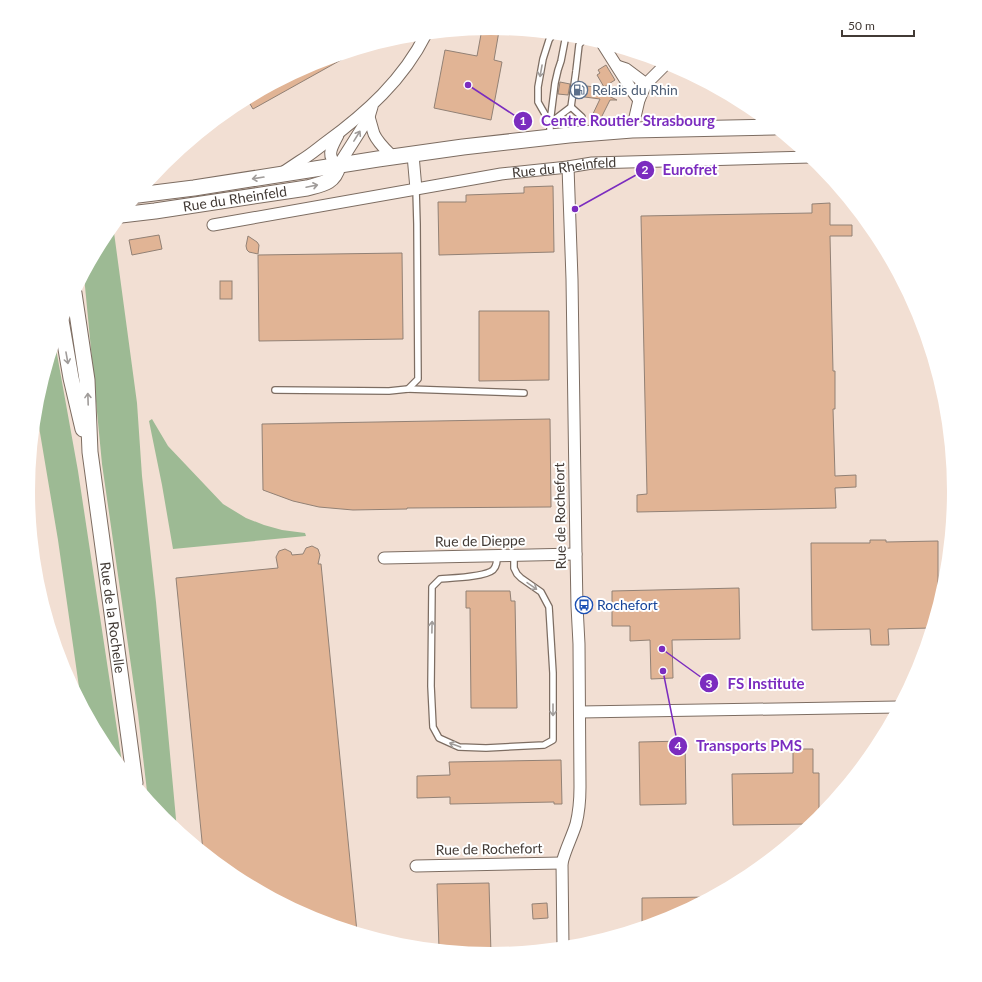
<svg xmlns="http://www.w3.org/2000/svg" width="982" height="982" font-family="Lato,sans-serif">
	<rect width="100%" height="100%" fill="#f2dfd3"/>
	<g fill="#9dba94">
		<polygon points="113,225 137,403 142,476 156,602 177,830 163,818 148,800 138,714 102,464 84,276 106,234"/>
		<polygon points="55,343 78,471 123,769 106,748 81,701 58,540 36,409 37,400"/>
		<polygon points="152,419 168,446 223,504 246,518 264,525 282,530 305,533 306,536 173,549 162,485 149,421"/>
	</g>
	<g fill="#e1b495" stroke="#928175">
		<polygon points="487,28 499,31 494,60 502,62 491,120 434,108 445,50 477,56 482,29"/>
		<polygon points="347,53 348,56 253,109 247,99 314,63"/>
		<polygon points="606,65 615,80 604,87 597,75 600,73 598,70"/>
		<polygon points="560,82 570,84 568,95 558,94"/>
		<polygon points="578,85 603,88 598,91 617,100 610,100 599,122 591,118 600,99 577,96"/>
		<polygon points="553,186 554,252 439,255 438,202 466,202 466,195 524,193 524,187"/>
		<polygon points="830,203 830,225 852,225 852,236 830,236 833,371 835,371 835,409 833,409 835,476 856,475 856,487 835,488 836,508 637,512 637,495 647,494 641,216 812,213 812,204"/>
		<polygon points="159,235 162,249 132,255 129,240"/>
		<polygon points="248,236 257,242 259,245 258,254 249,252 247,250 246,246"/>
		<polygon points="402,253 403,339 259,341 258,255"/>
		<rect x="220" y="281" width="12" height="18"/>
		<polygon points="479,311 549,311 549,380 479,381"/>
		<polygon points="550,419 551,507 407,508 407,509 353,510 319,507 293,501 263,490 262,424"/>
		<polygon points="870,540 886,540 886,542 938,541 938,604 931,628 888,629 889,645 871,645 870,629 812,630 811,543 870,543"/>
		<polygon points="312,546 318,549 320,555 318,564 321,564 357,932 314,919 234,876 203,851 176,578 278,568 276,557 279,551 285,549 291,552 292,555 303,554 306,548"/>
		<polygon points="739,588 740,639 672,640 673,678 651,679 650,640 630,641 630,626 612,626 612,591"/>
		<polygon points="466,591 510,591 511,601 515,601 517,708 471,708 470,608 466,608"/>
		<polygon points="685,741 686,804 640,805 639,742"/>
		<polygon points="793,749 813,749 813,773 819,773 819,817 811,824 733,825 732,774 793,773"/>
		<polygon points="561,760 562,804 554,804 554,802 450,804 450,797 417,798 417,776 450,775 449,762"/>
		<polygon points="489,883 491,954 439,949 437,884"/>
		<polygon points="709,897 668,919 642,927 642,898"/>
		<polygon points="547,903 548,918 533,919 532,904"/>
	</g>
	<g fill="none" stroke-linecap="round" stroke-linejoin="round">
		<defs>
			<g id="lane">
				<polyline points="571,107 582,117 583,134"/>
				<polyline points="550,123 571,107 576,71 579,45 585,38"/>
				<polyline points="550,123 555,83 558,70 561,61 566,35"/>
				<polyline points="550,136 550,123 538,102 538,87 543,59 549,40 553,34"/>
				<polyline points="408,389 524,393"/>
				<polyline points="275,390 389,391 408,389 418,379 417,224 416,189"/>
				<path d="M497 556C497 561 497 566 493 570 485 577 452 578 440 579L432 587 431 686 433 727 439 738 459 747 486 748 544 745 553 740V673L549 607 541 592 521 578 517 574 514 568V555"/>
			</g>
			<g id="street">
				<polyline points="602,43 633,92 639,100"/>
				<polyline points="617,66 626,69 646,84"/>
				<path d="M369 117C371 123 372 128 374 134 378 143 386 150 393 157"/>
				<polyline points="632,130 639,100 646,84 667,63"/>
				<path d="M338 135C332 147 325 156 338 166L369 117 372 107"/>
				<polyline points="413,155 416,189"/>
				<path d="M282 173C288 169 294 165 300 161 309 156 317 149 325 143 366 113 403 80 426 34"/>
				<path id="s1" d="M213 225 501 174 568 167 592 163 811 157"/>
				<polyline points="384,558 576,554"/>
				<polyline points="580,712 898,707"/>
				<polyline points="416,866 562,863"/>
				<path d="M563 947 562 863C565 850 572 837 576 824 579 812 580 800 580 787L579 644 577 606 576 554 572 279 568 167"/>
			</g>
			<g id="secondary">
				<polyline points="138,195 194,188 378,159 463,147 569,135 632,130 774,127"/>
				<path id="s2" d="M121 215 155 211 307 188C322 184 334 183 338 166"/>
				<path id="s3" d="M74 293 87 380 90 452 129 738 135 783"/>
				<polyline points="61,320 71,378 83,429"/>
			</g>
		</defs>
		<use href="#lane" stroke="#7d6d62" stroke-width="8"/>
		<use href="#street" stroke="#7d6d62" stroke-width="13"/>
		<use href="#secondary" stroke="#7d6d62" stroke-width="17"/>
		<use href="#lane" stroke="#fff" stroke-width="5.5"/>
		<use href="#street" stroke="#fff" stroke-width="11"/>
		<use href="#secondary" stroke="#fff" stroke-width="15"/>
	</g>
	<defs><path id="oneway-shaft" d="M-6 0H5M1.5-3L5.5 0L1.5 3" fill="none" stroke-width="1.6" stroke-linecap="round" stroke-linejoin="round"/></defs>
	<g stroke="#a09c9a">
		<use href="#oneway-shaft" transform="translate(541 71) rotate(100)"/>
		<use href="#oneway-shaft" transform="translate(357 136) rotate(-58)"/>
		<use href="#oneway-shaft" transform="translate(258 178) rotate(171)"/>
		<use href="#oneway-shaft" transform="translate(312 186) rotate(-12)"/>
		<use href="#oneway-shaft" transform="translate(67 358) rotate(80)"/>
		<use href="#oneway-shaft" transform="translate(88 399) rotate(-92)"/>
		<use href="#oneway-shaft" transform="translate(532 586) rotate(35)"/>
		<use href="#oneway-shaft" transform="translate(432 627) rotate(-89)"/>
		<use href="#oneway-shaft" transform="translate(553 710) rotate(90)"/>
		<use href="#oneway-shaft" transform="translate(455 745) rotate(-160)"/>
	</g>
	<defs>
		<symbol id="fuel-ring" viewBox="-11 -11 22 22"><circle r="9.5" fill="#fff" stroke="#5c6f8a" stroke-width="1.5"/><path d="M-5.5-6h7V0h2V4h1.3V-2.5L3-4.5l.8-.8L6-3V5H2.5V1h-1V6h-7ZM-4.2-4.7v3.2H.2V-4.7Z" fill="#5c6f8a"/></symbol>
		<symbol id="bus-ring" viewBox="-11 -11 22 22"><circle r="9.5" fill="#fff" stroke="#1a4fb4" stroke-width="1.5"/><path d="M-5-6H5V4H4V6H2V4H-2V6H-4V4H-5ZM-3.5-4V0h7V-4ZM-3.5 1.2v1.5H-2V1.2ZM2 1.2v1.5H3.5V1.2Z" fill="#1a4fb4"/></symbol>
	</defs>
	<g fill-rule="evenodd">
		<use href="#fuel-ring" x="569" y="80" width="20" height="20"/>
		<use href="#bus-ring" x="574" y="595" width="20" height="20"/>
	</g>
	<g text-anchor="middle" stroke-width="4" stroke-linejoin="round" paint-order="stroke">
		<g font-size="14" fill="#4e5e75" stroke="#fff" text-anchor="start">
			<text x="592" y="95">Relais du Rhin</text>
		</g>
		<g font-size="14" fill="#423a35" stroke="#fff">
			<text dy="5" stroke="none"><textPath href="#s1" startOffset="356">Rue du Rheinfeld</textPath></text>
			<text dy="5" stroke="none"><textPath href="#s2" startOffset="115">Rue du Rheinfeld</textPath></text>
			<text transform="translate(560 516) rotate(-91)" y="5">Rue de Rochefort</text>
			<text transform="translate(480 541) rotate(-1)" y="5">Rue de Dieppe</text>
			<text dy="5" stroke="none"><textPath href="#s3" startOffset="327">Rue de la Rochelle</textPath></text>
			<text transform="translate(489 849) rotate(-1)" y="5">Rue de Rochefort</text>
		</g>
		<g font-size="14" fill="#164399" stroke="#fff" text-anchor="start">
			<text x="597" y="610">Rochefort</text>
		</g>
	</g>
	<path d="M0 0H982V982H0ZM35 491a456 456 0 1 1 912 0a456 456 0 1 1-912 0Z" fill="#fff" fill-rule="evenodd"/>
	<path fill="none" stroke="#7b2cbf" stroke-width="1.5" d="M468 85L523 121M575 209L645 170M662 649L709 683M663 671L678 746"/>
	<g fill="#7b2cbf" stroke="#fff" stroke-width="1.5">
		<circle cx="468" cy="85" r="4"/>
		<circle cx="575" cy="209" r="4"/>
		<circle cx="662" cy="649" r="4"/>
		<circle cx="663" cy="671" r="4"/>
		<circle cx="523" cy="121" r="10"/>
		<circle cx="645" cy="170" r="10"/>
		<circle cx="709" cy="683" r="10"/>
		<circle cx="678" cy="746" r="10"/>
	</g>
	<g font-size="12" text-anchor="middle" font-weight="bold" fill="#fff">
		<text x="523" y="125">1</text>
		<text x="645" y="174">2</text>
		<text x="709" y="688">3</text>
		<text x="678" y="750">4</text>
	</g>
	<g font-size="15" text-anchor="middle" font-weight="bold" fill="#7b2cbf" stroke="#fff" stroke-width="4" stroke-linejoin="round" paint-order="stroke">
		<text x="628" y="126">Centre Routier Strasbourg</text>
		<text x="690" y="175">Eurofret</text>
		<text x="766" y="689">FS Institute</text>
		<text x="749" y="751">Transports PMS</text>
	</g>
	<path d="M842 30v6h72v-6" fill="none" stroke="#423a35" stroke-width="2"/>
	<text x="848" y="30" font-size="12" fill="#423a35" stroke="#ffffff" stroke-width="3" paint-order="stroke">50 m</text>
</svg>
